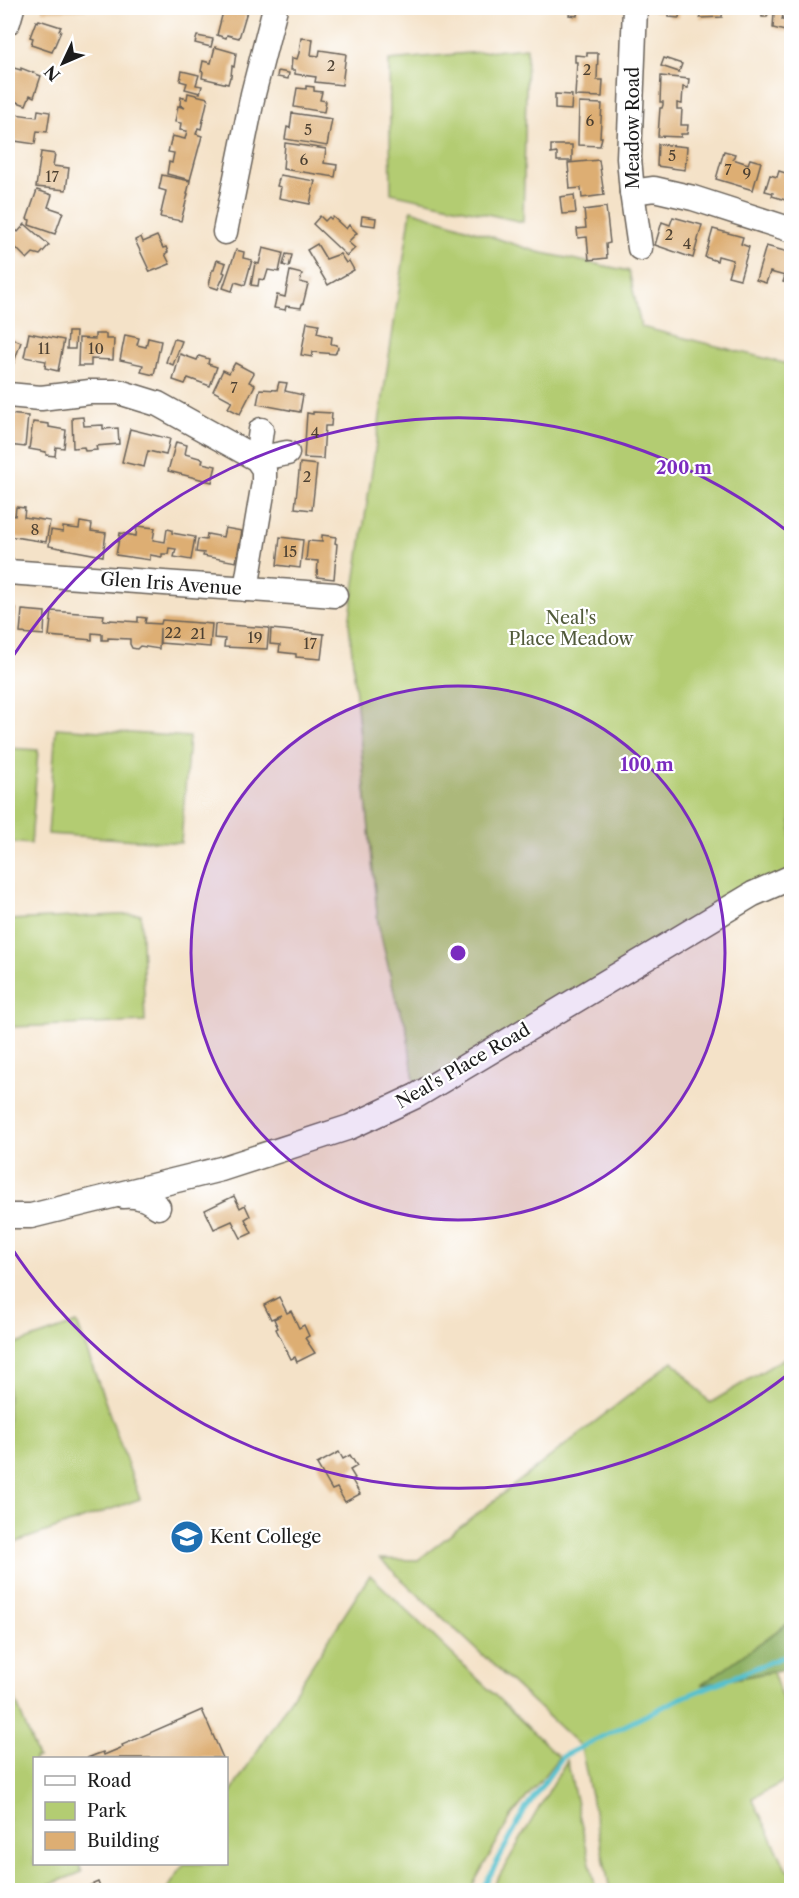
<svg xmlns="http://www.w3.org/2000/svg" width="799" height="1898" font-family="'Libre Caslon Text',serif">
	<rect width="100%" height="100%" fill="#fff"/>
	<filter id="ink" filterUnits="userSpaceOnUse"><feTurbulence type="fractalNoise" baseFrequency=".0167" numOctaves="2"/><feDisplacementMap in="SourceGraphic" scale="12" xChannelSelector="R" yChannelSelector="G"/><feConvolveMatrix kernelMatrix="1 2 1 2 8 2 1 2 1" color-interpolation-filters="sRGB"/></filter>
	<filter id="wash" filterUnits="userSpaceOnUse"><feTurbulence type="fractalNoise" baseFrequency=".008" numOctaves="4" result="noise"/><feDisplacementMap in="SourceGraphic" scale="24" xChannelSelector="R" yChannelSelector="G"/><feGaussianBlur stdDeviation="1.35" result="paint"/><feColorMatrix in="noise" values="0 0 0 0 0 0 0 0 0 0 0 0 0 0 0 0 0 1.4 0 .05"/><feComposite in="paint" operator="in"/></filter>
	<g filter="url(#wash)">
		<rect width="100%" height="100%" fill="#f4e2c8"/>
		<g fill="#b3cc72" stroke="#687447" stroke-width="1.5">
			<polygon points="527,48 523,222 391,193 389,60"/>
			<polygon points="411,210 538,252 629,271 641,327 792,365 791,877 416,1096 406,1025 396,1000 378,923 349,623"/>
			<polygon points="56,728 189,737 181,843 48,834"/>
			<polygon points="8,748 38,750 31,844 8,842"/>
			<polygon points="141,914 145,1022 12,1027 8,920"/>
			<polygon points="77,1323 140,1499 8,1545 8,1347"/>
			<polygon points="791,1354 791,1621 703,1684 773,1672 791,1725 791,1778 752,1798 787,1870 791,1871 791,1890 610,1890 581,1747 380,1559 418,1560 673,1361 710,1403"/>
			<polygon points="370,1575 559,1757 511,1817 470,1890 167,1890 184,1864 226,1864 227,1798"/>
			<polygon points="8,1681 38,1758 34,1758 34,1864 79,1864 82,1872 35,1890 8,1890"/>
			<polygon points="567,1760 596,1890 491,1890"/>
		</g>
		<polygon fill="#8eb064" stroke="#556640" stroke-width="1.5" points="791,1621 791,1668 701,1685"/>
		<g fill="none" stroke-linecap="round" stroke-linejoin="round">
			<polyline stroke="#55c1cf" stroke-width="5" points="482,1890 526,1808 563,1756 679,1699 792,1653"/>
		</g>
		<g id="blocks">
			<g fill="#ddae73">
				<polygon points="42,8 86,8 86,10 42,11"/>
				<polygon points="224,8 248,8 239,38 227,35 226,38 217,35"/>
				<polygon points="570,8 578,8 577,16 569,15"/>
				<polygon points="654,8 680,8 679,18 669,17 669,13 653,11"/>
				<polygon points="701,8 723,8 722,17 700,18"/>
				<polygon points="761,8 770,8 767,17 762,17"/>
				<polygon points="774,13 783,14 782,20 790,20 789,32 773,28"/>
				<polygon points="39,20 61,27 59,30 61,31 52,52 31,45 33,38 30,37 36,21 38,22"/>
				<polygon points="197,36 213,39 211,47 195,43"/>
				<polygon points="301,38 313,39 311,55 319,56 320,50 346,54 342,85 315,82 316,77 295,74 295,70 291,70 292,58 297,59 299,53"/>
				<polygon points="215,47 236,53 234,67 232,66 231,77 230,77 228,84 202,78 203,72 201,71 203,61 211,63"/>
				<polygon points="587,53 598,53 597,80 603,80 602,97 575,96 577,62 575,62 575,55 587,56"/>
				<polygon points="664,58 682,64 679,72 661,66"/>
				<polygon points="10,67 21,70 21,68 41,76 34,97 30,95 26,105 8,99 8,88 11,89 13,82 8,80 8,70"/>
				<polygon points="182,71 199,75 196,85 202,86 200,93 185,89 187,83 180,81"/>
				<polygon points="278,71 289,73 288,79 277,77"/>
				<polygon points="661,76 689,79 688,88 683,87 682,104 677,103 677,109 682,109 681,125 688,125 687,134 681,134 681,137 658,136 660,108 662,108 663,105 663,102 660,102"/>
				<polygon points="306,86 314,87 314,91 322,92 320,100 326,101 324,112 294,107 297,88 306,89"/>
				<polygon points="188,93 208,98 201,129 198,128 196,134 202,136 190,180 167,174 169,162 172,163 174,153 168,152 172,136 185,139 187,131 180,130 181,123 175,122 178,106 185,108 180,105 181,97 187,99"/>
				<polygon points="555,94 572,95 571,110 555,109"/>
				<polygon points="579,103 602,104 600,137 602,137 600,146 578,145"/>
				<polygon points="38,110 50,112 47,132 37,131 35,144 8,140 8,113 37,117"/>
				<polygon points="292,113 332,119 327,146 285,139 287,127 290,128"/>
				<polygon points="285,143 326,149 324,163 337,165 335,177 283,169"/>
				<polygon points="658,144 687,147 685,170 657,166"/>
				<polygon points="551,145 572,145 572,161 557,161 557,153 551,154"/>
				<polygon points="724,151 735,154 733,159 748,164 750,159 761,162 753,190 716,179"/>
				<polygon points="41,152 55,154 53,166 69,168 66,190 36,187"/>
				<polygon points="599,160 604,195 582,198 581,188 570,189 568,163"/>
				<polygon points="779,171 792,175 792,202 772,196 773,193 765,191 770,175 777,177"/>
				<polygon points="162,175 190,181 187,194 188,194 181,221 160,217 166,191 159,189"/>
				<polygon points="280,175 315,181 310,204 279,198 281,187 277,186"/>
				<polygon points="37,190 52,195 48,207 63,212 55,234 29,225 30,220 27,219"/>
				<polygon points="574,195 576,213 562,214 560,197"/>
				<polygon points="606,207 610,243 606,244 607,258 589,260 587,237 578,238 577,229 586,228 584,210"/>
				<polygon points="320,216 325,221 329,217 331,219 333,217 346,229 349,225 357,233 348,242 355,248 347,256 313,224"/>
				<polygon points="362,216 376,218 375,226 361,224"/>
				<polygon points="673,217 702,225 693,258 655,245 662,222 670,225"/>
				<polygon points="25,224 49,245 40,255 33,253 27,259 8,240 15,229 18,232"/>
				<polygon points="713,229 743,237 741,244 749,247 740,279 728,276 733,260 718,256 717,261 705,257"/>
				<polygon points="157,236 163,248 166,247 168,252 165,254 170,264 150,272 135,240 141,237 143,242"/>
				<polygon points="317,244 326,259 340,254 346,263 349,261 354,270 328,285 307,250"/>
				<polygon points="766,246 792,253 792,285 783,282 785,276 770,272 766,283 756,280"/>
				<polygon points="263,248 283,253 279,272 268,270 265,280 259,279 258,286 251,285 255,263 259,264"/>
				<polygon points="236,250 244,252 243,258 252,260 245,285 235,282 232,291 223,288"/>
				<polygon points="286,254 292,255 289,267 283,265"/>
				<polygon points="217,260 226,263 223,272 225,273 218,289 209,286 212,270 214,270"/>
				<polygon points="290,271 302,274 300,282 308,284 303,304 302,304 301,308 286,306 285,310 274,308 277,295 285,297"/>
				<polygon points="307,322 319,324 317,333 332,337 331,344 337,345 338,348 335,354 313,352 312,357 301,355"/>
				<polygon points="68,332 76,332 75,349 67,349"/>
				<polygon points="29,333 64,340 58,371 45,368 46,361 24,357"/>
				<polygon points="95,334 106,334 106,339 114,339 113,360 91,359 91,366 78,366 79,338 95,339"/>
				<polygon points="125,335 139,338 137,345 146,347 148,338 161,341 154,375 141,372 143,365 120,360"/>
				<polygon points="8,337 21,342 13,365 8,363"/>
				<polygon points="174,339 182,341 173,365 166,362"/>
				<polygon points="180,354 197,360 199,356 209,359 208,364 217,367 210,386 188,378 185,384 173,380"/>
				<polygon points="235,363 254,373 249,382 255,385 240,414 228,408 232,401 213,391 223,370 229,373"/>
				<polygon points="279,382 287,383 285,391 303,395 300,412 257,404 260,389 277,390"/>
				<polygon points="313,412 332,413 331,426 325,426 323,459 304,458 307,413 313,414"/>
				<polygon points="8,414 28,416 25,447 8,445"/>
				<polygon points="83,417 84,426 103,425 103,429 118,428 119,444 96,446 97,450 85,451 84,447 73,448 72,418"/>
				<polygon points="33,422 49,424 49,427 66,430 64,448 56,447 55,456 46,455 46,452 29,449"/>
				<polygon points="130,429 170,439 166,455 148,451 144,467 122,462"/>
				<polygon points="176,442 187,445 185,454 203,459 202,463 216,466 212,482 168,471"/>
				<polygon points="300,463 317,465 312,510 295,508"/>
				<polygon points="16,507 25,508 24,517 50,521 46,542 8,536 8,515 15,516"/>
				<polygon points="80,522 92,524 91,531 106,533 103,556 49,546 51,530 63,532 63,527 79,529"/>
				<polygon points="137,526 155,528 153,540 165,542 167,529 172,530 172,533 195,537 191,560 174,557 176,549 169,548 168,554 162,554 162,557 150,555 150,560 116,555 120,533 136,536"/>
				<polygon points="225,528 242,531 236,562 203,556 204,553 196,552 198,539 206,540 207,534 223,537"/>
				<polygon points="322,535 336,537 335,543 337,544 334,579 317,577 318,561 306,560 308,541 322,542"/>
				<polygon points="280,537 303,540 300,568 277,565"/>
				<polygon points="8,607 16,608 14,634 8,634"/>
				<polygon points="22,610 45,612 44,635 20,633"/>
				<polygon points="52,611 104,615 103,620 110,621 110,620 138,622 138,617 146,618 145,623 161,624 162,620 212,624 210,647 160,643 160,628 159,649 140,646 137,649 132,648 130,644 130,639 108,638 108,640 102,640 102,634 92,633 92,640 49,636"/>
				<polygon points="215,624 269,628 267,649 224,647 225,639 214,638"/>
				<polygon points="271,629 324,634 321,659 296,657 296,654 279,652 280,645 270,644"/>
				<polygon points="234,1196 240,1208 245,1205 250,1216 245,1219 252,1233 241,1238 232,1221 214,1229 205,1210"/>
				<polygon points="279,1297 287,1313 291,1311 299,1328 304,1325 309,1336 305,1338 315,1353 297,1362 295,1357 291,1359 276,1329 278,1328 274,1319 281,1315 271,1319 264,1305"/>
				<polygon points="339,1452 343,1459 350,1455 357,1466 350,1470 355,1478 352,1480 360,1494 345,1502 337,1488 332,1490 317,1464"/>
				<polygon points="202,1710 223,1758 87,1758 103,1752 104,1755 123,1747 122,1745"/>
				<polygon points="98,1882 101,1890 79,1890"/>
			</g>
		</g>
	</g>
	<g filter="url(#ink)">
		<use href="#blocks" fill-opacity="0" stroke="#686158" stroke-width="1.5"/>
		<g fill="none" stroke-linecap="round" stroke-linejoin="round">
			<defs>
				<g id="minor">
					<polyline points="635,8 629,158 632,192 640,248"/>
					<polyline points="8,22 12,8"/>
					<polyline points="632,192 654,189 693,198 792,230"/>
					<polyline points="225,232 253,94 275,8"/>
					<polyline points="8,395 41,398 90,392 119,392 158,404 257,459 264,469 264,482 246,589"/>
					<polyline points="261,430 257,459 287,453"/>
					<polyline points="8,572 335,595"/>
					<path d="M123 1196C138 1195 146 1198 158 1207"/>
					<polyline points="8,1216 31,1216 221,1169 350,1127 416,1096 753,894 792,877"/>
				</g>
			</defs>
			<use href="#minor" stroke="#686158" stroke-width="27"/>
			<use href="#minor" stroke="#fff" stroke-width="24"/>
		</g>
	</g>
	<circle cx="458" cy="953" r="267" fill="#7b2cbf" fill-opacity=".12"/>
	<g fill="none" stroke="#7b2cbf" stroke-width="3">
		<circle cx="458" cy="953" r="267"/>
		<path d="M791 1372A535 535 0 0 1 9 1244M9 662A535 535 0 0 1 791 534"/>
	</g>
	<defs>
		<symbol id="school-disc" viewBox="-11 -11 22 22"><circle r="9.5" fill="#1f6fb2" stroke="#fff"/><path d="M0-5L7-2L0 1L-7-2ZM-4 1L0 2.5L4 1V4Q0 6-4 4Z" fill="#fff"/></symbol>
	</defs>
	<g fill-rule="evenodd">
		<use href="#school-disc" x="168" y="1518" width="38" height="38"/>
	</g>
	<g text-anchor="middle" stroke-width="4.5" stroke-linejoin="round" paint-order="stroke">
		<g font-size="15" fill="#4c4032">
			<text x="331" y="71">2</text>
			<text x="587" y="75">2</text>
			<text x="590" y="126">6</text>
			<text x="308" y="135">5</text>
			<text x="672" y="161">5</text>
			<text x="304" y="165">6</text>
			<text x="728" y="175">7</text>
			<text x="747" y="179">9</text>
			<text x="52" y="182">17</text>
			<text x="669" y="240">2</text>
			<text x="687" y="249">4</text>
			<text x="44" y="354">11</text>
			<text x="96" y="354">10</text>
			<text x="234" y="393">7</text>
			<text x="315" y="438">4</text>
			<text x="307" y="482">2</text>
			<text x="35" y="535">8</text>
			<text x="290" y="557">15</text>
			<text x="173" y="638">22</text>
			<text x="198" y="639">21</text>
			<text x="255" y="643">19</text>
			<text x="310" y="649">17</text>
		</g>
		<g font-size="18" fill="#1c1c1c" stroke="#fff">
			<text transform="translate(633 128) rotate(-90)" y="6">Meadow Road</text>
			<text transform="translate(171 584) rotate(4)" y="6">Glen Iris Avenue</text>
			<text transform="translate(463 1066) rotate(-30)" y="6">Neal's Place Road</text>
		</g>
		<g font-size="18" fill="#515a3a" stroke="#fff">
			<text x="571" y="624">Neal's<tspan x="571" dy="21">Place Meadow</tspan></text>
		</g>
		<g font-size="18" fill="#1c1c1c" stroke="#fff" text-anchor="start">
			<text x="210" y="1543">Kent College</text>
		</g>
	</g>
	<circle cx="458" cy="953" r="9" fill="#7b2cbf" stroke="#fff" stroke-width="3"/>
	<g font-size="18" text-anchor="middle" font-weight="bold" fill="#7b2cbf" stroke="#fff" stroke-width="4.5" stroke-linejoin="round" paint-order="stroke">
		<text x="684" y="474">200 m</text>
		<text x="647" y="771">100 m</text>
	</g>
	<rect width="799" height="1898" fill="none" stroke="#fff" stroke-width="30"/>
	<rect x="33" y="1757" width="195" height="108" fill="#ffffff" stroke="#a4a4a4" stroke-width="1.5"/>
	<rect x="45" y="1776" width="30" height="9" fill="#ffffff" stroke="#a4a4a4" stroke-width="1.5"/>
	<text x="87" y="1787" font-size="18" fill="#1c1c1c">Road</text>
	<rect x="45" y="1802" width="30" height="18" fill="#b3cc72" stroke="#a4a4a4" stroke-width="1.5"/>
	<text x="87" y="1817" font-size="18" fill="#1c1c1c">Park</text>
	<rect x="45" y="1832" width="30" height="18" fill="#ddae73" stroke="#a4a4a4" stroke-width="1.5"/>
	<text x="87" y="1847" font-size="18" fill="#1c1c1c">Building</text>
	<g transform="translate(63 63) rotate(226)" stroke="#ffffff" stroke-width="4.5" paint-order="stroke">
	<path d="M0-4.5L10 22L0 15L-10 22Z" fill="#1c1c1c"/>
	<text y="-9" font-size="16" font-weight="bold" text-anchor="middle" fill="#1c1c1c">N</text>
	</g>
</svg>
